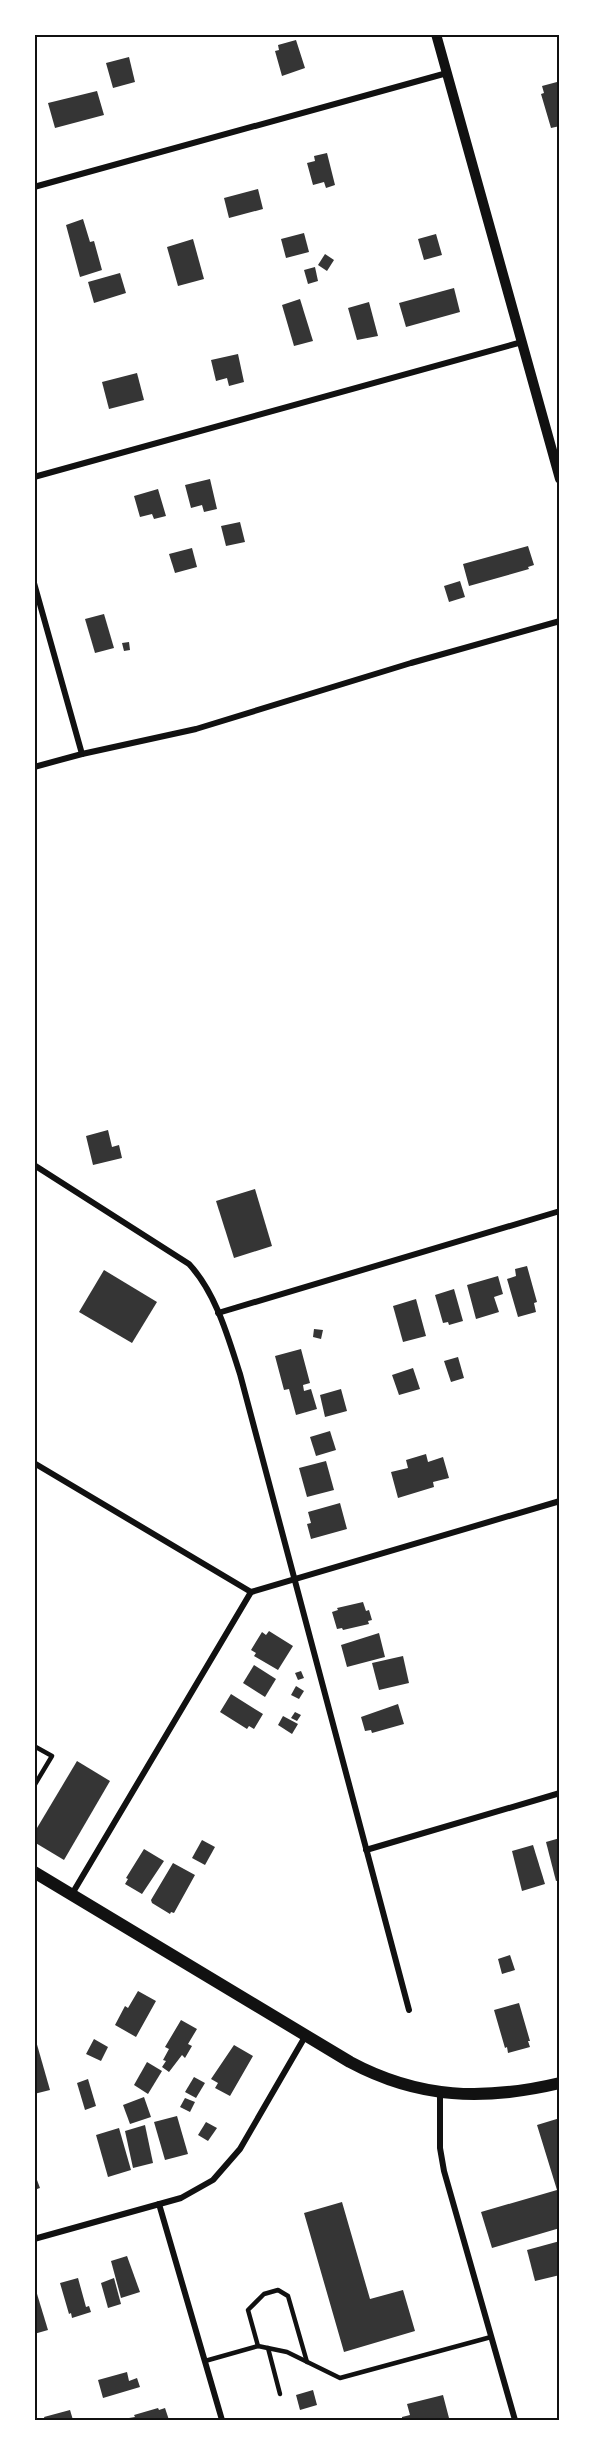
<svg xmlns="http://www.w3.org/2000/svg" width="594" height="2455" font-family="Lato,sans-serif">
	<rect width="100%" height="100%" fill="#fff"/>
	<g fill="#353535">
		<polygon points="296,40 305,68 282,76 275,51 279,50 278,45"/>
		<polygon points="129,57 135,82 113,88 106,63"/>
		<polygon points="557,82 560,89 560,126 551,128 541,94 544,93 542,86"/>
		<polygon points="97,91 104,115 55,128 48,103"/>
		<polygon points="327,153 335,185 326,188 324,182 313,185 307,163 315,161 314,156"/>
		<polygon points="258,189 263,209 229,218 224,198"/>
		<polygon points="83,219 90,242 94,241 102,270 80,277 66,225"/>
		<polygon points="304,233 309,252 286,258 281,239"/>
		<polygon points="436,234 442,255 424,260 418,239"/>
		<polygon points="193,239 204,279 178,286 167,247"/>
		<polygon points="325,254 334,260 327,271 318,265"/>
		<polygon points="315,267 318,281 308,284 304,270"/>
		<polygon points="120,273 126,293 94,303 88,282"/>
		<polygon points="454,288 460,312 406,327 399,303"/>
		<polygon points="300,299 313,341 294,346 282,305"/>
		<polygon points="369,302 378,336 357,340 348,308"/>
		<polygon points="238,354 244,382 229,386 227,378 216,381 211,360"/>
		<polygon points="137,373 144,400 109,409 102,382"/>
		<polygon points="210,479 217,509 204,512 202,505 191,508 185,485"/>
		<polygon points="158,489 166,516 154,519 152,514 140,517 134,496"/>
		<polygon points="240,522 245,542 226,546 221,526"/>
		<polygon points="528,546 534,565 528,567 529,569 469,586 463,564"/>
		<polygon points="192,548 197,567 175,573 169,554"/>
		<polygon points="460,581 465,597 449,602 444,586"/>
		<polygon points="104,614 114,648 95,653 85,619"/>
		<polygon points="129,642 130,650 124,651 122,643"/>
		<polygon points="108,1130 112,1147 119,1145 122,1158 93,1165 86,1136"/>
		<polygon points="255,1189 272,1246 234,1258 216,1201"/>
		<polygon points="527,1266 537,1302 534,1303 536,1312 518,1317 507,1279 516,1276 515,1269"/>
		<polygon points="104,1270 157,1302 132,1343 79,1312"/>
		<polygon points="498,1276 503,1294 494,1297 499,1312 476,1319 467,1285"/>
		<polygon points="454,1289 463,1321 449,1325 448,1322 443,1323 435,1295"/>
		<polygon points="416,1299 426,1336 403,1342 393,1306"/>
		<polygon points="314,1329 323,1330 321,1339 313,1337"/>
		<polygon points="301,1349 310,1383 303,1385 304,1391 311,1389 317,1409 296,1415 289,1389 284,1390 275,1356"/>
		<polygon points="458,1357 464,1378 451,1382 444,1361"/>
		<polygon points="413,1368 420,1389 399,1395 392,1375"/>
		<polygon points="341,1389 347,1411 325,1417 320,1395"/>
		<polygon points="330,1431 336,1450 316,1456 310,1437"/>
		<polygon points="426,1454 428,1462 443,1457 449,1478 433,1482 434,1487 398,1498 391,1472 408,1468 406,1460"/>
		<polygon points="326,1461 334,1490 307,1497 299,1468"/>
		<polygon points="340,1503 347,1529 311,1539 307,1524 311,1523 308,1512"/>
		<polygon points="363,1602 366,1611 369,1610 372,1620 368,1621 369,1624 343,1630 342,1628 337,1629 332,1612 338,1610 337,1608"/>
		<polygon points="269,1631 293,1646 278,1670 254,1656 256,1653 251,1650 262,1632 266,1635"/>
		<polygon points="379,1633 385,1657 347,1667 341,1645"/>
		<polygon points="403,1656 409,1683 379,1690 372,1663"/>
		<polygon points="254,1665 276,1679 265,1697 243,1683"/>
		<polygon points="301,1671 304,1678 298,1680 295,1673"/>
		<polygon points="296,1686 304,1691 299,1699 291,1695"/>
		<polygon points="231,1694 263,1714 254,1729 249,1726 247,1729 220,1712"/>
		<polygon points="398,1704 404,1724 372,1733 371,1730 365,1731 361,1717"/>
		<polygon points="295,1712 301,1715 297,1721 291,1718"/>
		<polygon points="283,1716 298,1724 292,1734 278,1725"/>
		<polygon points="77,1761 110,1781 64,1860 34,1842 34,1833"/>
		<polygon points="560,1838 560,1880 556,1881 546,1842"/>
		<polygon points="202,1840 215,1847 205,1865 192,1858"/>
		<polygon points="533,1845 545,1884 522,1891 512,1851"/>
		<polygon points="144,1849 164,1861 142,1894 125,1884 128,1879 126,1878"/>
		<polygon points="173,1863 195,1875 174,1913 171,1912 170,1914 152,1903 151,1900"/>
		<polygon points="510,1955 515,1970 502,1974 498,1959"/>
		<polygon points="138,1991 156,2001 136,2037 115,2025 125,2006 128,2008"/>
		<polygon points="519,2003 530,2041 528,2041 530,2047 508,2053 507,2047 505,2048 494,2010"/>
		<polygon points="181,2020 197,2029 188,2044 192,2046 185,2058 182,2055 169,2072 162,2067 166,2061 163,2060 169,2049 165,2047"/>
		<polygon points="94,2039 108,2047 101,2061 86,2054"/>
		<polygon points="36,2041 50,2090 34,2094 34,2042"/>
		<polygon points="234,2045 253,2056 230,2096 215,2088 218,2083 211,2079"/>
		<polygon points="147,2062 162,2071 148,2094 134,2085"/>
		<polygon points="194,2077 205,2083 196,2098 185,2092"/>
		<polygon points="88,2079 96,2106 85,2110 77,2083"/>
		<polygon points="144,2097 151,2117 130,2124 123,2105"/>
		<polygon points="185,2098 195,2102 190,2112 180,2107"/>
		<polygon points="177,2116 188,2154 165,2160 154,2122"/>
		<polygon points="560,2118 560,2228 492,2248 481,2212 557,2190 537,2125"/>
		<polygon points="206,2122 217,2128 208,2141 198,2135"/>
		<polygon points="145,2125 153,2163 133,2168 125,2131"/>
		<polygon points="119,2128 131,2170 108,2177 96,2135"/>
		<polygon points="34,2172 40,2188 34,2190"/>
		<polygon points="342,2202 370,2299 403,2290 415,2331 344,2352 304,2213"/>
		<polygon points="560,2241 560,2275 535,2281 527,2250"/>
		<polygon points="127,2256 140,2292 121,2298 111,2261"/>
		<polygon points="78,2278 86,2307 89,2306 91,2312 72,2318 71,2313 69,2314 60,2283"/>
		<polygon points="114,2278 121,2304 108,2308 101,2283"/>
		<polygon points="34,2284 48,2330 34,2334"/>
		<polygon points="127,2372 129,2381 137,2378 140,2387 103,2398 98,2380"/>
		<polygon points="313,2390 317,2405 300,2410 296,2395"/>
		<polygon points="443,2395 449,2418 437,2420 402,2420 402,2417 410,2415 407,2404"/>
		<polygon points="158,2408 159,2410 165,2408 169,2420 130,2420 129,2418 135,2417 134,2415"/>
		<polygon points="70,2410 73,2420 45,2420 44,2417"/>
	</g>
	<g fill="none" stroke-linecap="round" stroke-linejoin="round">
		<g stroke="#111" stroke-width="4.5">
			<polyline points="34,1746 52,1756 34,1786"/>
			<polyline points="258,2346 248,2310 264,2294 278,2290 288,2296 307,2362"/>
			<polyline points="268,2348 280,2394"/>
			<polyline points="205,2361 258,2346 287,2352 340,2378 491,2337"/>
		</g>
		<g stroke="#111" stroke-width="6">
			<polyline points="34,187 447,73"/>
			<polyline points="34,477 522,342"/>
			<polyline points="34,583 82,754"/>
			<polyline points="34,767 82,754 196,729 411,663 560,621"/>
			<path d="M34 1165 189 1264C216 1293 228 1337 240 1374L409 2010"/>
			<polyline points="218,1313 560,1211"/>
			<polyline points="34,1463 251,1592 560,1501"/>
			<polyline points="366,1850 560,1793"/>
			<polyline points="72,1894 251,1592"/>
			<polyline points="440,2092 440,2148 444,2171 515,2420"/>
			<polyline points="159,2204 222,2420"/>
			<polyline points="34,2239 181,2198 213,2180 240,2149 306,2035"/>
		</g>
		<polyline stroke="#111" stroke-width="10" points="436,34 560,479"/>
		<path stroke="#111" stroke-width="12" d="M34 1872 350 2062C419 2099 484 2101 560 2083"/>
	</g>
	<rect width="594" height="2455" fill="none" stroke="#ffffff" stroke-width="72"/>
	<rect x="36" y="36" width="522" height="2383" fill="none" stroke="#111" stroke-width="2"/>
</svg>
